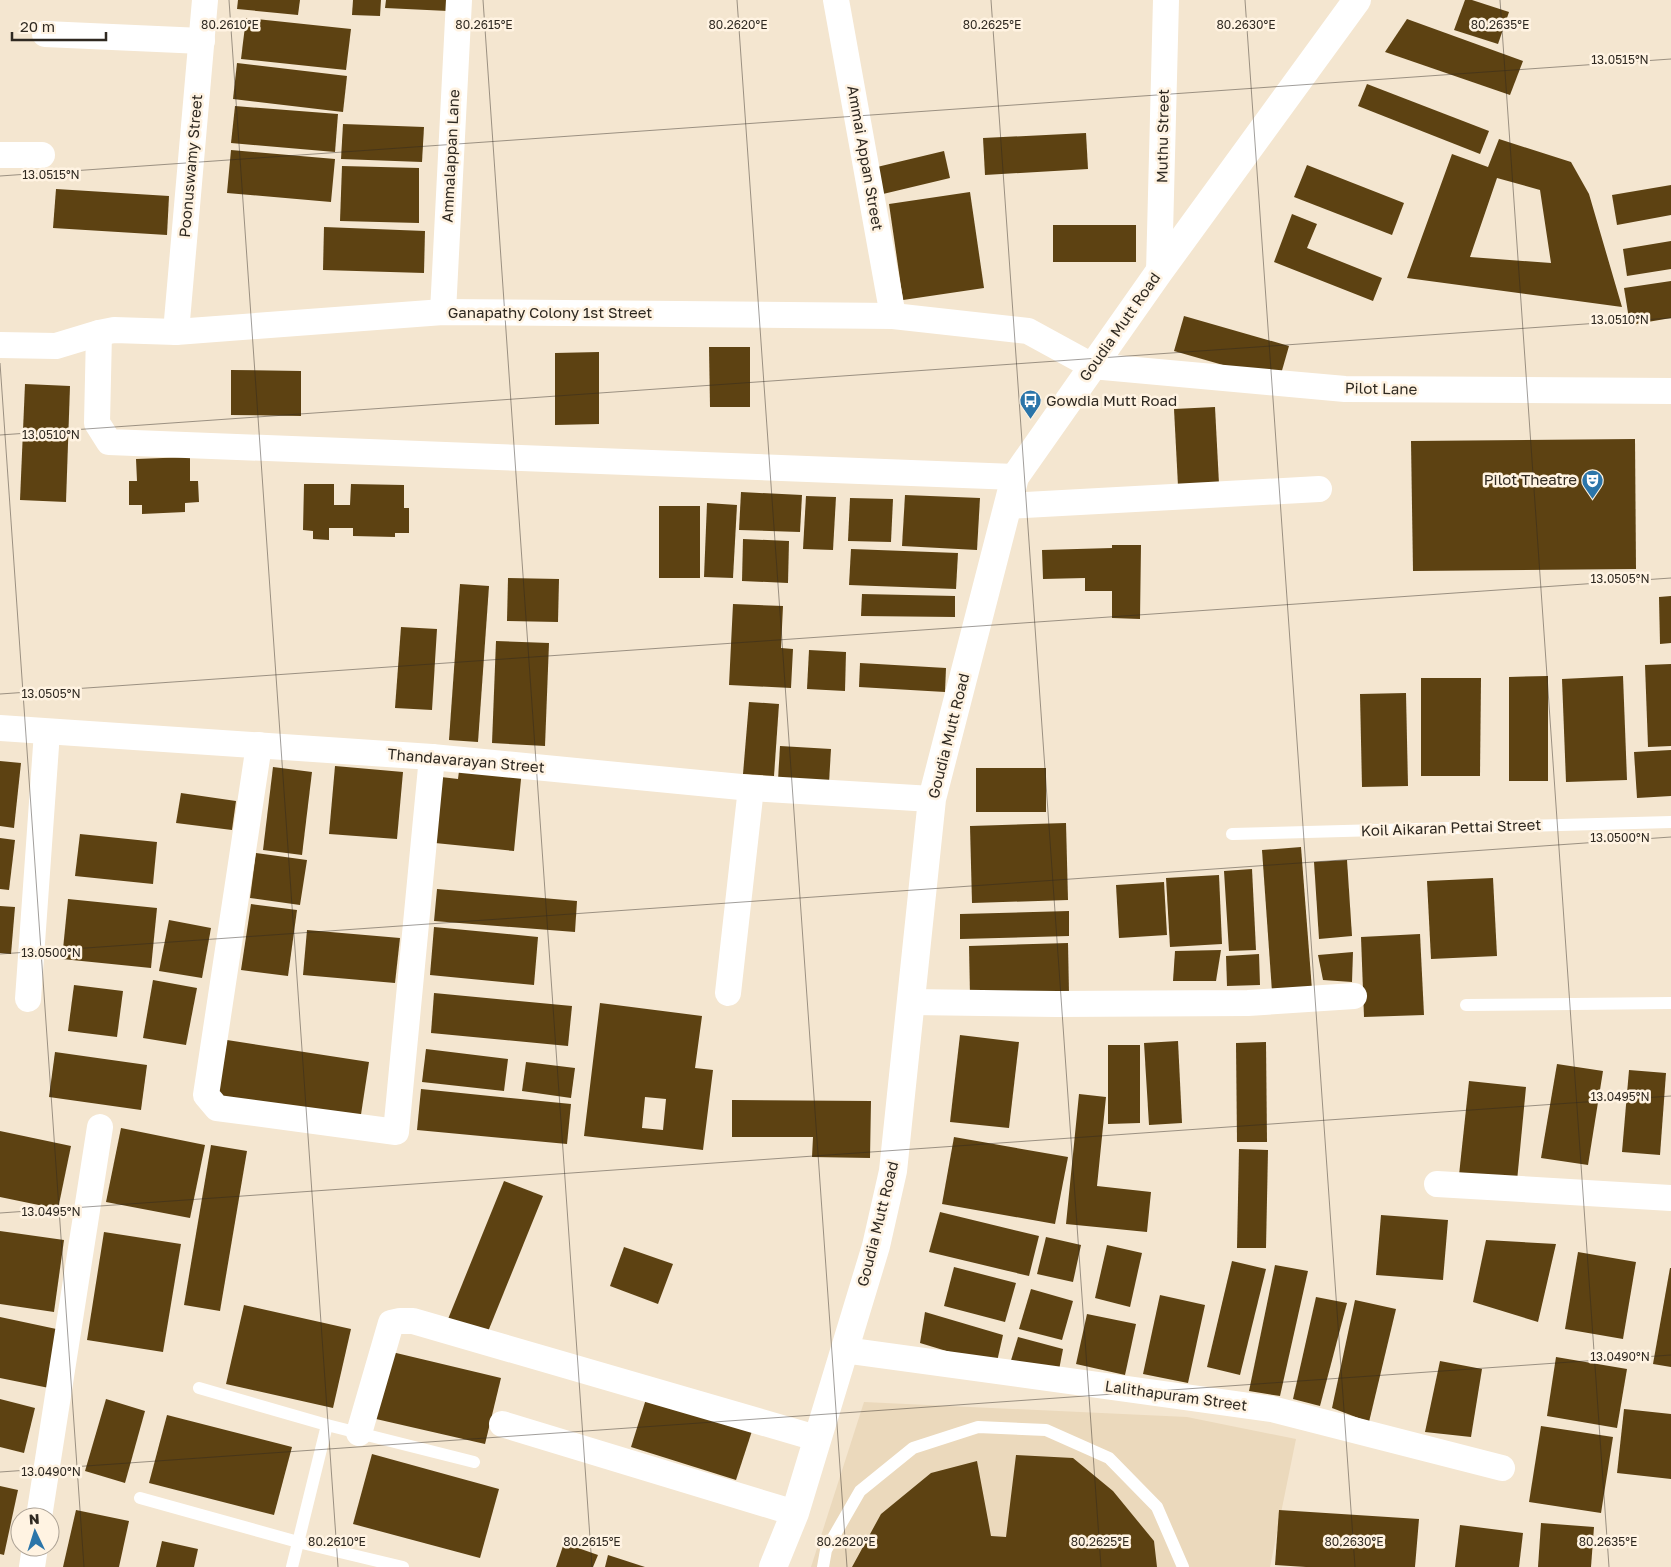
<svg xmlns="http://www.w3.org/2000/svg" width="1671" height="1567" font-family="'Golos Text',sans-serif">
	<rect width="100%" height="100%" fill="#f4e6d0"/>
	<polygon fill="#ebd9bc" points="864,1402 1187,1417 1296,1439 1270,1567 811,1567"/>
	<g fill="#5d4212" fill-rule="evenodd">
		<polygon points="238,0 300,0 298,15 237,9"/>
		<polygon points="353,0 381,0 380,16 352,15"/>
		<polygon points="386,0 448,0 448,11 385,8"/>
		<polygon points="1465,0 1472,0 1509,12 1498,44 1454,30"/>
		<polygon points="246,18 351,29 346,70 241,59"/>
		<polygon points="1407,19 1523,61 1510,95 1385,52"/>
		<polygon points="237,63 347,76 343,112 233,99"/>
		<polygon points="1367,84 1489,131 1480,154 1358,106"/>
		<polygon points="235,106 338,114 335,152 231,143"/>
		<polygon points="343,124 424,127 422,162 341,159"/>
		<polygon points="1086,133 1088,169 985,175 983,138"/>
		<path d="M1499 139 1571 162 1589 194 1622 307 1407 278 1452 154 1488 167ZM1497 178 1540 190 1551 263 1470 257Z"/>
		<polygon points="231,150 335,159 331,202 227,193"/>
		<polygon points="944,151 950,178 883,194 877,167"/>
		<polygon points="1307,165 1404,203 1392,235 1294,197"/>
		<polygon points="342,166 419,168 419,223 340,221"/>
		<polygon points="1671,185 1671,215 1617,225 1612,195"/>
		<polygon points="56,189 169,196 167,235 53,228"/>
		<polygon points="970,192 984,288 903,300 889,204"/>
		<polygon points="1292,214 1317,224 1307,248 1382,278 1373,301 1274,262"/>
		<rect x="1053" y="225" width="83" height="37"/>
		<polygon points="324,227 425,231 424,273 323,270"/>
		<polygon points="1671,241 1671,269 1627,276 1623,249"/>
		<polygon points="1671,281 1671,318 1630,325 1624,288"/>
		<polygon points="1184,316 1289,346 1279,381 1174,351"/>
		<polygon points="709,347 750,347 750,407 710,407"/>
		<polygon points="599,352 599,424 555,425 555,353"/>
		<polygon points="231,370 301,371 301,416 231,415"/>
		<polygon points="25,384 70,386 66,502 20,500"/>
		<polygon points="1215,407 1219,484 1178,486 1174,409"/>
		<polygon points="1635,439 1636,569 1413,571 1411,441"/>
		<polygon points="190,457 190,481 198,481 199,502 185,503 185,512 142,514 142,505 129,505 129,481 137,481 136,459"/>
		<polygon points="304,484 334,484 334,505 350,505 351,484 404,485 404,508 409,508 409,533 395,533 395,537 353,536 353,528 329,528 329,540 313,539 313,531 303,530"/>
		<polygon points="741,492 802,495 800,532 739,530"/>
		<polygon points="905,495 980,498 977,550 902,546"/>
		<polygon points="806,496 836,497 833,550 803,549"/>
		<polygon points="850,498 893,499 891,542 848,541"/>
		<polygon points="707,503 737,505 733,578 704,577"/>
		<rect x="659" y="506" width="41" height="72"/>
		<polygon points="743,539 789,541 788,583 742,581"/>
		<polygon points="1112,545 1141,545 1140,619 1112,618 1112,591 1085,591 1085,578 1043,579 1042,550 1112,548"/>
		<polygon points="851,549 958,553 956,589 849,585"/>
		<polygon points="508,578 559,579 558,622 507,621"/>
		<polygon points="460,584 489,586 478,742 449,740"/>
		<polygon points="862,594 955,596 955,617 861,616"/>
		<polygon points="1671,596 1671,643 1660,644 1659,597"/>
		<polygon points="733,604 783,606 781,648 793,649 791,688 729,685"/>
		<polygon points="401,627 437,629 432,710 395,708"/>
		<polygon points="496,641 549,643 545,746 492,743"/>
		<polygon points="809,650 846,652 845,691 807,689"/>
		<polygon points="860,663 946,668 945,692 859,687"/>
		<polygon points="1671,664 1671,746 1648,747 1645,665"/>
		<polygon points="1548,676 1548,781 1509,781 1509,677"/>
		<polygon points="1623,676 1627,780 1566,782 1562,679"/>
		<polygon points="1421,678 1481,678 1480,776 1421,776"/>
		<polygon points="1406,693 1408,786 1362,787 1360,694"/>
		<polygon points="749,702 779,704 774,776 743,774"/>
		<polygon points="780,746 831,749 829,783 778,780"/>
		<polygon points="1671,750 1671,796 1637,798 1634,752"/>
		<polygon points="0,761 21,763 14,828 0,826"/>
		<polygon points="460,763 522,769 514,851 425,842 441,777 458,779"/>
		<polygon points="335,766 403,772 397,839 329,834"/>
		<polygon points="273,767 312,772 302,855 263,850"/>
		<rect x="976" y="768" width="70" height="44"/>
		<polygon points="181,793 236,801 232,830 176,823"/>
		<polygon points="1066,823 1068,900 972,903 970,826"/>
		<polygon points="80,834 157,842 153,884 75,876"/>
		<polygon points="0,838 15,840 9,890 0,889"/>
		<polygon points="1301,847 1312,990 1272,992 1262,850"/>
		<polygon points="256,853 307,860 300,905 250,898"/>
		<polygon points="1347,860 1352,936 1319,939 1314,862"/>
		<polygon points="1252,869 1256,950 1229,951 1224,871"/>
		<polygon points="1219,875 1222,944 1170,947 1166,878"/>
		<polygon points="1493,878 1497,956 1431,959 1427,881"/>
		<polygon points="1164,882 1167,935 1119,938 1116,885"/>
		<polygon points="437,889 577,901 575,932 434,921"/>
		<polygon points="68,899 157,908 151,968 62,959"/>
		<polygon points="251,904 297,910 288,976 241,970"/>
		<polygon points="0,906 15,907 11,954 0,953"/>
		<polygon points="1069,911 1069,936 960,939 960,914"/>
		<polygon points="169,920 211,928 202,978 159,971"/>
		<polygon points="434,927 538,937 534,985 430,975"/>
		<polygon points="307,930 400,938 395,983 303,975"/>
		<polygon points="1420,934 1424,1015 1364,1017 1361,937"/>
		<polygon points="1068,943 1069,994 970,996 969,946"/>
		<polygon points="1221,950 1216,981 1173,981 1175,951"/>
		<polygon points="1353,952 1352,982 1323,980 1318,955"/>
		<polygon points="1259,954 1260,985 1227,986 1226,956"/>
		<polygon points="153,980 197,988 186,1045 143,1038"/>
		<polygon points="74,985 123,991 117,1037 68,1031"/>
		<polygon points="434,993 572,1006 568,1046 431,1033"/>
		<path d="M600 1003 702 1016 695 1068 713 1070 703 1150 584 1136ZM645 1097 666 1099 663 1130 642 1128Z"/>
		<polygon points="960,1035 1019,1042 1009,1128 950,1122"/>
		<polygon points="227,1040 369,1062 360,1121 217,1100"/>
		<polygon points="1178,1041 1182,1123 1149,1125 1144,1043"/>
		<polygon points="1266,1042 1267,1142 1237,1142 1236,1043"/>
		<polygon points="1108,1045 1140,1045 1140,1123 1108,1124"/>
		<polygon points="426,1049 508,1059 504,1091 422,1082"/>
		<polygon points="55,1052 147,1065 141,1110 49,1097"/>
		<polygon points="526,1062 575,1068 571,1098 522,1091"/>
		<polygon points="1557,1064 1603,1071 1588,1165 1541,1158"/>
		<polygon points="1629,1070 1666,1073 1660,1155 1622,1152"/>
		<polygon points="1469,1081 1526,1087 1517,1181 1459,1175"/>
		<polygon points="421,1089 571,1104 567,1144 417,1130"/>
		<polygon points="1079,1094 1106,1097 1097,1186 1151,1192 1147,1232 1066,1224"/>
		<polygon points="732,1100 871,1101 870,1158 812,1157 813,1137 732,1137"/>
		<polygon points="121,1128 205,1145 190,1218 106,1202"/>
		<polygon points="0,1131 71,1146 58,1209 0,1197"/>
		<polygon points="954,1137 1068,1157 1055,1224 942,1204"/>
		<polygon points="211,1145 247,1151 220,1311 184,1305"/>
		<polygon points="1239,1149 1268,1150 1266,1248 1237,1248"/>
		<polygon points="504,1181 543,1196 485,1339 446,1324"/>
		<polygon points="940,1212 1039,1236 1029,1276 929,1252"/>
		<polygon points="1381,1215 1448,1220 1443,1280 1376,1275"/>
		<polygon points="0,1231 64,1240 54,1312 0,1304"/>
		<polygon points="104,1232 181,1244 163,1352 87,1340"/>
		<polygon points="1046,1237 1081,1245 1073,1282 1037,1274"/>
		<polygon points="1486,1240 1556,1244 1538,1322 1473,1302"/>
		<polygon points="1107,1245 1142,1253 1130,1307 1095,1298"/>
		<polygon points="624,1247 673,1264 658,1304 610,1286"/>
		<polygon points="1578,1252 1636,1262 1623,1339 1565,1329"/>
		<polygon points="1232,1261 1266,1269 1240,1375 1207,1367"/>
		<polygon points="1275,1265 1308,1271 1280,1396 1249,1391"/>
		<polygon points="954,1267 1016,1283 1005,1322 944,1306"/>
		<polygon points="1670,1268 1671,1268 1671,1367 1653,1364"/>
		<polygon points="1031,1289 1073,1301 1062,1340 1019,1329"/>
		<polygon points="1160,1295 1205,1305 1188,1383 1143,1374"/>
		<polygon points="1316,1297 1347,1303 1320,1406 1293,1399"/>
		<polygon points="1355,1300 1396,1309 1369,1422 1332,1408"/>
		<polygon points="244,1305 351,1329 333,1408 226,1384"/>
		<polygon points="925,1312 1003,1335 996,1366 920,1343"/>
		<polygon points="1087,1314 1136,1324 1125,1375 1076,1364"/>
		<polygon points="0,1317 61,1330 49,1388 0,1378"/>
		<polygon points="1018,1337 1063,1349 1058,1375 1009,1367"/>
		<polygon points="392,1352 501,1378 485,1444 376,1419"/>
		<polygon points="1556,1357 1627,1369 1617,1428 1547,1416"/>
		<polygon points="1440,1361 1482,1369 1471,1437 1425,1432"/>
		<polygon points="0,1399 35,1408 24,1453 0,1447"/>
		<polygon points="106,1399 145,1411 125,1483 85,1471"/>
		<polygon points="646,1399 752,1431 736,1480 631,1447"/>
		<polygon points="1624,1409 1671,1414 1671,1479 1617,1473"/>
		<polygon points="167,1415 292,1447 274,1515 149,1483"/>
		<polygon points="1541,1426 1613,1437 1601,1513 1529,1502"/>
		<polygon points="372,1454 499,1489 480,1558 353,1524"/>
		<polygon points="1016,1455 1073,1458 1113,1491 1154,1541 1157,1567 852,1567 881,1514 931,1473 977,1461 991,1536 1006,1537"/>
		<polygon points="0,1486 18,1490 4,1555 0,1554"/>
		<polygon points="76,1510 129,1521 119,1567 63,1567"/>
		<polygon points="1279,1510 1419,1519 1415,1567 1306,1567 1275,1565"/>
		<polygon points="1541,1523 1594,1527 1591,1567 1538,1567"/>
		<polygon points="1460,1525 1523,1533 1519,1567 1455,1567"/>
		<polygon points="162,1541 198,1549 194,1567 156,1567"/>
		<polygon points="564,1543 598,1555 593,1567 556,1567"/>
		<polygon points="608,1555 645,1567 605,1567"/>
	</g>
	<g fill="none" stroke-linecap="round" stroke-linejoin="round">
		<g stroke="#fff" stroke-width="12">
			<polyline points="1232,834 1671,822"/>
			<polyline points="1466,1005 1671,1003"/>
			<polyline points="199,1388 327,1425 474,1462"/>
			<polyline points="140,1498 298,1542 403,1567"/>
			<polyline points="292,1567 327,1425"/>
			<polyline points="823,1567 826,1550 860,1491 913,1448 978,1427 1046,1430 1109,1458 1157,1507 1183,1567"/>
		</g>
		<g stroke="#fff" stroke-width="26">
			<polyline points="836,0 893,316"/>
			<polyline points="45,34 202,41"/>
			<polyline points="0,155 42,155"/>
			<polyline points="1159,272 1166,0"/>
			<polyline points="443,312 459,0"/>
			<polyline points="176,332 205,0"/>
			<polyline points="99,333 97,423 109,442 1015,477"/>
			<polyline points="0,345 56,346 99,333 114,330 176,332 443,312 893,316 1028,331 1092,366 1345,389 1671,391"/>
			<polyline points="1008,506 1319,489"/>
			<polyline points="0,728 432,757 751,788 932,799"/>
			<polyline points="259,745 206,1095 217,1108 396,1132 432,757"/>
			<polyline points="728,993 751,788"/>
			<polyline points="28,999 47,732"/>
			<polyline points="911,1002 1057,1004 1248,1003 1354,996"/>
			<polyline points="1437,1184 1671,1198"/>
			<polyline points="844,1350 1272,1409 1502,1468"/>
			<polyline points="502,1424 795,1513"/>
			<polyline points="359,1433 391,1323 400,1321 413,1321 816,1438"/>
			<polyline points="39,1517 100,1127"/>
			<polyline points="32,1567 35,1547"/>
		</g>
		<polyline stroke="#fff" stroke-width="28" points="773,1567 795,1513 876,1246 893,1171 932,799 1015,477 1159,272 1357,0"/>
	</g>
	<path fill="none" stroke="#2f2921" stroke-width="1" stroke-opacity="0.45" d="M229 0 338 1567M483 0 592 1567M737 0 847 1567M991 0 1101 1567M1245 0 1355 1567M1500 0 1609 1567M0 176 1671 59M0 363 84 1567M0 435 1671 318M0 694 1671 578M0 954 1671 837M0 1213 1671 1096M0 1472 1671 1355"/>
	<defs>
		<symbol id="bus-pin" viewBox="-11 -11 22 30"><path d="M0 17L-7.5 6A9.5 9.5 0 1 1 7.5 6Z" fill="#2b75a9" stroke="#fff3e2"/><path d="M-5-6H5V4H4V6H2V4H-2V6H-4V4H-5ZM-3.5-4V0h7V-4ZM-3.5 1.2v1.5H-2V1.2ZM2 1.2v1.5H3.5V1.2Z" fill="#fff"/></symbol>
		<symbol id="theatre-pin" viewBox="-11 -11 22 30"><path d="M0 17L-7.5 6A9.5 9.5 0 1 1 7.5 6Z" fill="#2b75a9" stroke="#fff3e2"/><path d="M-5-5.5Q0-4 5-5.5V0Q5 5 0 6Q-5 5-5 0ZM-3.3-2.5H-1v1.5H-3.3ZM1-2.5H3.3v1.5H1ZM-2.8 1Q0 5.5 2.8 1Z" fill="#fff"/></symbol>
	</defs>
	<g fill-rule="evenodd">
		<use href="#bus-pin" x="1018" y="388" width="25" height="34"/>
		<use href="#theatre-pin" x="1580" y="468" width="25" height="34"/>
	</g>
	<g text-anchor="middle" stroke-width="5" stroke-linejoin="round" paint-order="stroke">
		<g font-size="15" fill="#2f2921" stroke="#fff3e2">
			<text transform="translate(1163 136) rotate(-89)" y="5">Muthu Street</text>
			<text transform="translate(451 156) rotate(-87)" y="5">Ammalappan Lane</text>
			<text transform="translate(865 158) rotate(80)" y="5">Ammai Appan Street</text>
			<text transform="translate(191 166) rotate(-85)" y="5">Poonuswamy Street</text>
			<text x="550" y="318">Ganapathy Colony 1st Street</text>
			<text transform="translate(1120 327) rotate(-55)" y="5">Goudia Mutt Road</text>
			<text transform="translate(1381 389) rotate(1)" y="5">Pilot Lane</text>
			<text transform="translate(949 736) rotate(-76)" y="5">Goudia Mutt Road</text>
			<text transform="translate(466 761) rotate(5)" y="5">Thandavarayan Street</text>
			<text transform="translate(1451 828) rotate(-2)" y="5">Koil Aikaran Pettai Street</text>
			<text transform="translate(878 1224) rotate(-76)" y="5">Goudia Mutt Road</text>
			<text transform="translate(1176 1396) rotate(8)" y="5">Lalithapuram Street</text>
		</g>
		<g font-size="15" fill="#2f2921" stroke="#fff3e2" text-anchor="start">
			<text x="1046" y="406">Gowdia Mutt Road</text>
			<text x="1577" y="485" text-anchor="end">Pilot Theatre</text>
		</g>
	</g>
	<g font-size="12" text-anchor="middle" fill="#2f2921" stroke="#fff3e2" stroke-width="5" stroke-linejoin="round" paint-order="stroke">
		<text x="230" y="29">80.2610°E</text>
		<text x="484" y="29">80.2615°E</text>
		<text x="738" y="29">80.2620°E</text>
		<text x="992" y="29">80.2625°E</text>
		<text x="1246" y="29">80.2630°E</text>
		<text x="1500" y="29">80.2635°E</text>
		<text x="1620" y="64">13.0515°N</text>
		<text x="51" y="179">13.0515°N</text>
		<text x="1620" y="324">13.0510°N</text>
		<text x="51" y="439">13.0510°N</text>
		<text x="1620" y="583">13.0505°N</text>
		<text x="51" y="698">13.0505°N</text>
		<text x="1620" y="842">13.0500°N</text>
		<text x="51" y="957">13.0500°N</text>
		<text x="1620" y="1101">13.0495°N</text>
		<text x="51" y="1216">13.0495°N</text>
		<text x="1620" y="1361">13.0490°N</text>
		<text x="51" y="1476">13.0490°N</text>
		<text x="337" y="1546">80.2610°E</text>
		<text x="592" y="1546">80.2615°E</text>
		<text x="846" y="1546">80.2620°E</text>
		<text x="1100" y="1546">80.2625°E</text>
		<text x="1354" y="1546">80.2630°E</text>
		<text x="1608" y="1546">80.2635°E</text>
	</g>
	<g transform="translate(35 1532) rotate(356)"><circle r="24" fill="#fff3e2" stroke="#aca295"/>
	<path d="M0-4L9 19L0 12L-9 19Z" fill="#2b75a9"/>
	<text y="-8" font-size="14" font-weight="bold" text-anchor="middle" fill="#2f2921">N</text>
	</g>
	<path d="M12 32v8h94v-8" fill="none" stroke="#2f2921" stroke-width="2.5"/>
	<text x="20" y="32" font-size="15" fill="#2f2921" stroke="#fff3e2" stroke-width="4" paint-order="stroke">20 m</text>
</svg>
